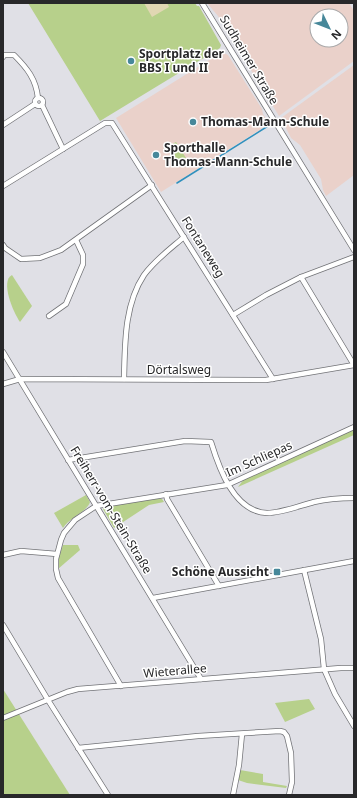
<svg xmlns="http://www.w3.org/2000/svg" width="357" height="798" font-family="'Noto Sans',sans-serif">
	<rect width="100%" height="100%" fill="#e0e0e6"/>
	<g fill="#ead1ca" fill-rule="evenodd">
		<path d="M207 3H349L354 11V61L279 116 218 16ZM317 16H341V40H317Z"/>
		<polygon points="222,52 228,55 262,109 263,114 269,124 161,192 116,118"/>
		<polygon points="354,65 354,175 326,196 323,190 321,179 300,145 291,138 281,118"/>
	</g>
	<g fill="#b7d08b">
		<polygon points="28,3 195,3 197,6 199,6 221,45 220,48 100,121"/>
		<polygon points="176,142 186,158 177,164 167,147"/>
		<path d="M12 275 32 306 20 322C13 312 0 281 12 275Z"/>
		<polygon points="354,429 354,435 238,487 244,479"/>
		<path d="M86 495 90 502C88 511 69 518 63 528L54 513Z"/>
		<polygon points="157,498 162,499 164,502 149,505 114,528 103,509 104,507"/>
		<polygon points="63,545 78,545 80,550 58,569 59,557"/>
		<polygon points="3,689 70,795 3,795"/>
		<polygon points="309,699 315,709 285,722 275,703"/>
		<polygon points="240,770 263,774 263,782 287,786 286,788 247,783 238,780"/>
	</g>
	<polygon fill="#e1d7b3" points="144,3 167,3 169,7 152,17"/>
	<g fill="none" stroke-linecap="round" stroke-linejoin="round">
		<polyline stroke="#3090bd" stroke-width="1.5" points="177,183 268,126"/>
		<defs>
			<g id="minor">
				<polyline points="202,3 354,250"/>
				<path d="M3 57 4 55H14C27 68 36 79 38 98"/>
				<circle cx="39" cy="102" r="4"/>
				<polyline points="42,105 63,149"/>
				<polyline points="3,125 35,104"/>
				<polyline points="3,186 105,123 112,123 273,379"/>
				<polyline points="3,245 5,248 21,259 40,258 61,250 152,185"/>
				<polyline points="301,277 354,365"/>
				<polyline points="233,315 266,295 301,277 354,257"/>
				<polyline points="49,316 66,304 83,264 83,255 76,240"/>
				<polyline points="3,352 201,679"/>
				<path d="M124 379C125 345 124 305 144 275 155 260 170 249 184 237"/>
				<polyline points="3,384 20,379 266,380 354,365"/>
				<path d="M68 460 185 441 211 442C219 468 234 512 267 513 282 513 299 506 314 502 327 499 341 498 354 498"/>
				<polyline points="166,494 167,499 176,514 219,586"/>
				<polyline points="3,555 21,551 57,554"/>
				<polyline points="304,570 321,639 324,669 335,694 354,726"/>
				<polyline points="153,598 354,561"/>
				<polyline points="3,625 48,700 108,795"/>
				<polyline points="121,686 58,578 56,569 56,559 61,540 64,533 75,520 96,506 227,485 354,427"/>
				<polyline points="3,718 67,692 78,689 341,668 354,668"/>
				<polyline points="78,748 198,736 280,731 284,732 287,736 291,753 292,782 289,795"/>
				<polyline points="233,795 239,765 242,734"/>
			</g>
		</defs>
		<use href="#minor" stroke="#727377" stroke-width="6"/>
		<use href="#minor" stroke="#fff" stroke-width="4.5"/>
	</g>
	<g fill="#47889a" stroke="#fff" stroke-width="1.5">
		<circle cx="131" cy="61" r="4"/>
		<circle cx="193" cy="122" r="4"/>
		<circle cx="156" cy="155" r="4"/>
		<rect x="273" y="568" width="8" height="8" rx="2"/>
	</g>
	<g text-anchor="middle" stroke-width="3" stroke-linejoin="round" paint-order="stroke">
		<g font-size="12" font-weight="bold" fill="#28282a" stroke="#fff" text-anchor="start">
			<text x="139" y="58">Sportplatz der<tspan x="139" dy="14">BBS I und II</tspan></text>
			<text x="201" y="126">Thomas-Mann-Schule</text>
			<text x="164" y="152">Sporthalle<tspan x="164" dy="14">Thomas-Mann-Schule</tspan></text>
			<text x="269" y="576" text-anchor="end">Schöne Aussicht</text>
		</g>
		<g font-size="12" fill="#28282a" stroke="#fff">
			<text transform="translate(249 60) rotate(59)" y="4">Sudheimer Straße</text>
			<text transform="translate(203 247) rotate(58)" y="4">Fontaneweg</text>
			<text x="179" y="374">Dörtalsweg</text>
			<text transform="translate(259 459) rotate(-24)" y="4">Im Schliepas</text>
			<text transform="translate(111 510) rotate(59)" y="4">Freiherr-vom-Stein-Straße</text>
			<text transform="translate(175 671) rotate(-5)" y="4">Wieterallee</text>
		</g>
	</g>
	<rect width="357" height="798" fill="none" stroke="#28282a" stroke-width="8"/>
	<g transform="translate(329 28) rotate(133)"><circle r="19" fill="#ffffff" stroke="#a9a9aa"/>
	<path d="M0-3L7 15L0 10L-7 15Z" fill="#47889a"/>
	<text y="-6" font-size="11" font-weight="bold" text-anchor="middle" fill="#28282a">N</text>
	</g>
</svg>
